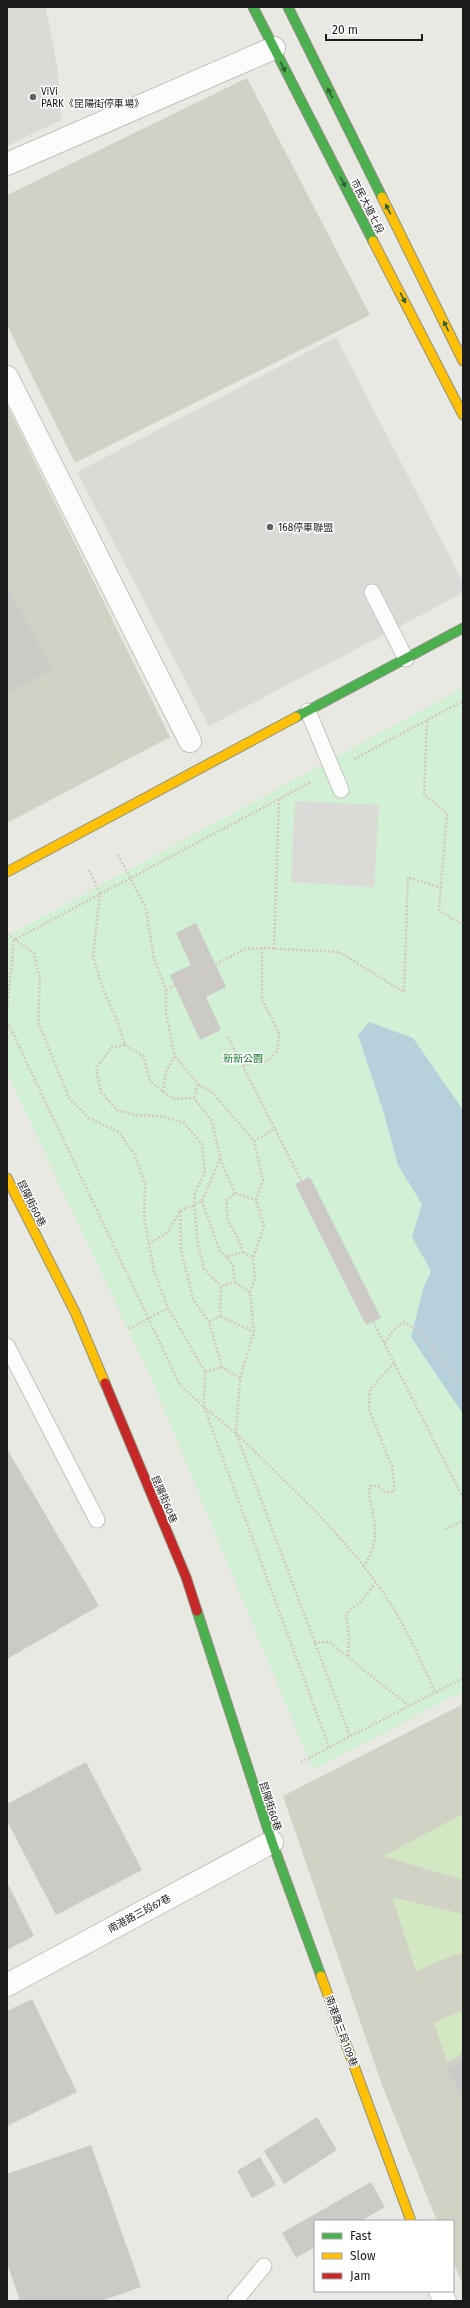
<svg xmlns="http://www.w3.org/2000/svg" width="470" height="2308" font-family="'Fira Sans','Noto Sans TC',sans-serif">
	<rect width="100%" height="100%" fill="#e9e9e4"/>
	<g fill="#d1d2c6">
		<polygon points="247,78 370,315 75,463 7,325 7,195"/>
		<polygon points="7,405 170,737 7,823"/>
		<polygon points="463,1704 463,2285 453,2261 453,2221 437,2221 382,2085 283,1796"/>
	</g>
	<g fill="#d2e7c2">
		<polygon points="463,1814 463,1880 383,1856"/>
		<polygon points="392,1897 463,1914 463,1954 454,1955 416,1971"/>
		<polygon points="463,2010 463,2053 447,2062 434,2023"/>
	</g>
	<polygon fill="#d1f0d5" points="463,688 463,1691 313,1770 152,1380 7,1073 7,936"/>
	<g fill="#dadad7">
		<polygon points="7,7 46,7 58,73 61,120 7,146"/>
		<polygon points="336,337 463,582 463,593 209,726 77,472"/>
		<polygon points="295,801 379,805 374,887 291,882"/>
	</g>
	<polygon fill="#b7d1dc" points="369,1022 413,1038 463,1110 463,1414 411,1337 423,1289 431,1271 412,1237 422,1204 398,1165 384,1114 358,1035"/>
	<g fill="#cbcac7">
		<polygon points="7,586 52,669 7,694"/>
		<polygon points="196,923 226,987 206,997 221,1030 200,1040 170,975 191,965 176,933"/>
		<polygon points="310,1177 381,1318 366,1325 295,1184"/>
		<polygon points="7,1449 99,1606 7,1659"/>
		<polygon points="86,1762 142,1870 56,1915 7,1821 7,1804"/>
		<polygon points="7,1882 34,1936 7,1950"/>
		<polygon points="32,1999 77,2092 7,2126 7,2011"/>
		<polygon points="463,2060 463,2100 447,2068"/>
		<polygon points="317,2117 337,2150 284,2184 264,2151"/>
		<polygon points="91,2145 141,2287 101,2301 20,2301 7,2263 7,2174"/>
		<polygon points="260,2157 276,2185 252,2198 237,2171"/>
		<polygon points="371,2182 385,2207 361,2221 315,2221 315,2247 296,2258 282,2233"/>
	</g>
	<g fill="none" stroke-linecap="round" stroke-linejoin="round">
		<defs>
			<g id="lane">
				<polyline points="372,592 406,659"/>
				<polyline points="308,711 341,790"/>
				<polyline points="7,1346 97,1520"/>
				<polyline points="235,2301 264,2266"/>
			</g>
			<g id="street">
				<polyline points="7,164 274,48"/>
				<polyline points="7,377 190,741"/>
				<polyline points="7,1985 272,1842"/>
				<polyline points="440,2291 445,2301"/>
			</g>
			<g id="fast">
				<polyline points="253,7 373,241"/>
				<polyline points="288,7 382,197"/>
				<polyline points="296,717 463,628"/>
				<polyline points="197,1611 272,1842 321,1976"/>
			</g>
			<g id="slow">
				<polyline points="382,197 463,361"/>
				<polyline points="373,241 463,415"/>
				<polyline points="7,872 296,717"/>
				<polyline points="7,1178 75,1312 105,1383"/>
				<polyline points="321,1976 411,2221"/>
			</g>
			<polyline id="jam" points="105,1383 186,1577 197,1611"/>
		</defs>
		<use href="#lane" stroke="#c2c2c0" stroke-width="17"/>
		<use href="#street" stroke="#c2c2c0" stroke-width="24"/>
		<use href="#fast" stroke="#8e927d" stroke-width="11"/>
		<use href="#slow" stroke="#8e927d" stroke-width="11"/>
		<use href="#jam" stroke="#8e927d" stroke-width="11"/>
		<g stroke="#d5c8c4" stroke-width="2.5" stroke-dasharray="2 2" stroke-linecap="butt">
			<polyline points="427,721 424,795 447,813 439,910 463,925"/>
			<polyline points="354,759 463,701"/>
			<path d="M118 855 146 908 154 959 166 990V1014L175 1056 198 1084 213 1093 254 1141 263 1181 256 1200 264 1226 253 1258 255 1279 250 1293 254 1332 240 1378 236 1433C291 1488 352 1541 393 1608 410 1635 422 1664 435 1692"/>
			<polyline points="89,870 100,894 93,957 103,989 117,1020 125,1045 143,1056 150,1081 163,1092 174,1099 194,1098 212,1121 220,1159 202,1201 180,1211 167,1233 148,1244"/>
			<polyline points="7,934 34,953 40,979 38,1022 69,1098 89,1118 119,1132 135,1155 145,1184 144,1218 154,1271 168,1308 205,1372 204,1407 236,1433 350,1736"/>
			<polyline points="274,949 279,799"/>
			<polyline points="166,990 245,949 262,948 339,952 404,992 408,877 441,888"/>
			<polyline points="7,1010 14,940 311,782"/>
			<polyline points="7,1021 180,1385 204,1407 329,1747"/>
			<polyline points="228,1037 463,1498"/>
			<polyline points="125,1045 112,1047 96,1068 101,1092 117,1110 136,1115 161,1116 184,1123 202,1144 205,1172 195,1193 194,1205 198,1243 204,1269 221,1286"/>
			<polyline points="243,1066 269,1060 277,1051 279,1033 262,999 262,948"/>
			<polyline points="163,1092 166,1072 175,1056"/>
			<polyline points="194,1098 198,1084"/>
			<polyline points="254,1141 276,1128"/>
			<polyline points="220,1159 235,1193"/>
			<polyline points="202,1201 220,1252 227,1257"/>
			<polyline points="180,1211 181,1250 193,1299 209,1322"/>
			<polyline points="243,1252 253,1258"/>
			<polyline points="235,1282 250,1293"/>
			<polyline points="220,1316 254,1332"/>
			<polyline points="129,1329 168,1308"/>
			<path d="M385 1343 392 1332 399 1325 404 1322C429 1334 439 1362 457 1381H463"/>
			<polyline points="205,1372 222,1367"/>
			<polyline points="240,1378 222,1367 209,1322 220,1316 221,1286 235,1282 233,1266 227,1257 243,1252 238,1238 228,1221 226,1201 235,1193 256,1200"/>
			<polyline points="445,1529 463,1521"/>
			<path d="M363 1567C375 1550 377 1535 373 1514 371 1503 368 1497 370 1486H378L386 1493 395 1491 392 1467 369 1410 370 1389 395 1362"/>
			<polyline points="314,1643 329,1642 409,1706"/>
			<polyline points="348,1656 349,1638 346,1616 349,1610 360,1603 375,1583"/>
			<polyline points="301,1762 463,1678"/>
		</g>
		<use href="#lane" stroke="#fcfcfb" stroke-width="15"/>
		<use href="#street" stroke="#fcfcfb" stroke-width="22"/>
		<use href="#fast" stroke="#4caf50" stroke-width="9"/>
		<use href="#slow" stroke="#ffc107" stroke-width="9"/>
		<use href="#jam" stroke="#c62828" stroke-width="9"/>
	</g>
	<defs><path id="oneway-solid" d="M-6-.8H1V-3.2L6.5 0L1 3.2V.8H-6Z"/></defs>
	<g fill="#315e33">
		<use href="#oneway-solid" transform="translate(283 67) rotate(63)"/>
		<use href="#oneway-solid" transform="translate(330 93) rotate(-116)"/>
		<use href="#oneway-solid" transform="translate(343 182) rotate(63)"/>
		<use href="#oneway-solid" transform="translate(388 209) rotate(-116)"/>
		<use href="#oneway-solid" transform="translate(403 298) rotate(63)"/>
		<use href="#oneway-solid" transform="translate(446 326) rotate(-116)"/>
	</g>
	<g fill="#636361" stroke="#fff" stroke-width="1.5">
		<circle cx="33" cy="97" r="4"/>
		<circle cx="270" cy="527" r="4"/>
	</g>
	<g text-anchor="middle" stroke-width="3" stroke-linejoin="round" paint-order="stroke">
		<g font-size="10" fill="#1b1b1b" stroke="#fff" text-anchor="start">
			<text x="41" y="95">ViVi<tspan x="41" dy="12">PARK《昆陽街停車場》</tspan></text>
			<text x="278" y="531">168停車聯盟</text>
		</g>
		<g font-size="10" fill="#1b1b1b" stroke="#fff">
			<text transform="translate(368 206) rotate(63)" y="4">市民大道七段</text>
			<text transform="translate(32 1203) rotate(63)" y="4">昆陽街60巷</text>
			<text transform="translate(165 1499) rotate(67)" y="4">昆陽街60巷</text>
			<text transform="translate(271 1806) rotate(72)" y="4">昆陽街60巷</text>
			<text transform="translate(139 1913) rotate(-28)" y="4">南港路三段67巷</text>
			<text transform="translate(342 2031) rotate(70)" y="4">南港路三段109巷</text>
		</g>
		<g font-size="10" fill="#0f7321" stroke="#fff">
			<text x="243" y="1062">新新公園</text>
		</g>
	</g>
	<rect width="470" height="2308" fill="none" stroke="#1b1b1b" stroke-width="16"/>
	<rect x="314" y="2220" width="140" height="72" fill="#ffffff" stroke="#a4a4a4"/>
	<rect x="322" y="2233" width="20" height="6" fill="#4caf50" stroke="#a4a4a4"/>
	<text x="350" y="2240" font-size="12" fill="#1b1b1b">Fast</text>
	<rect x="322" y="2253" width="20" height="6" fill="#ffc107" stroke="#a4a4a4"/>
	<text x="350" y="2260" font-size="12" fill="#1b1b1b">Slow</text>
	<rect x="322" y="2273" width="20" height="6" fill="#c62828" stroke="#a4a4a4"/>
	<text x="350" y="2280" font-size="12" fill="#1b1b1b">Jam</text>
	<path d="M326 34v6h96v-6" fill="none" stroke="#1b1b1b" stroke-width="2"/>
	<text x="332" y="34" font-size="12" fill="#1b1b1b" stroke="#ffffff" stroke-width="3" paint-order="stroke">20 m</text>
</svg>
